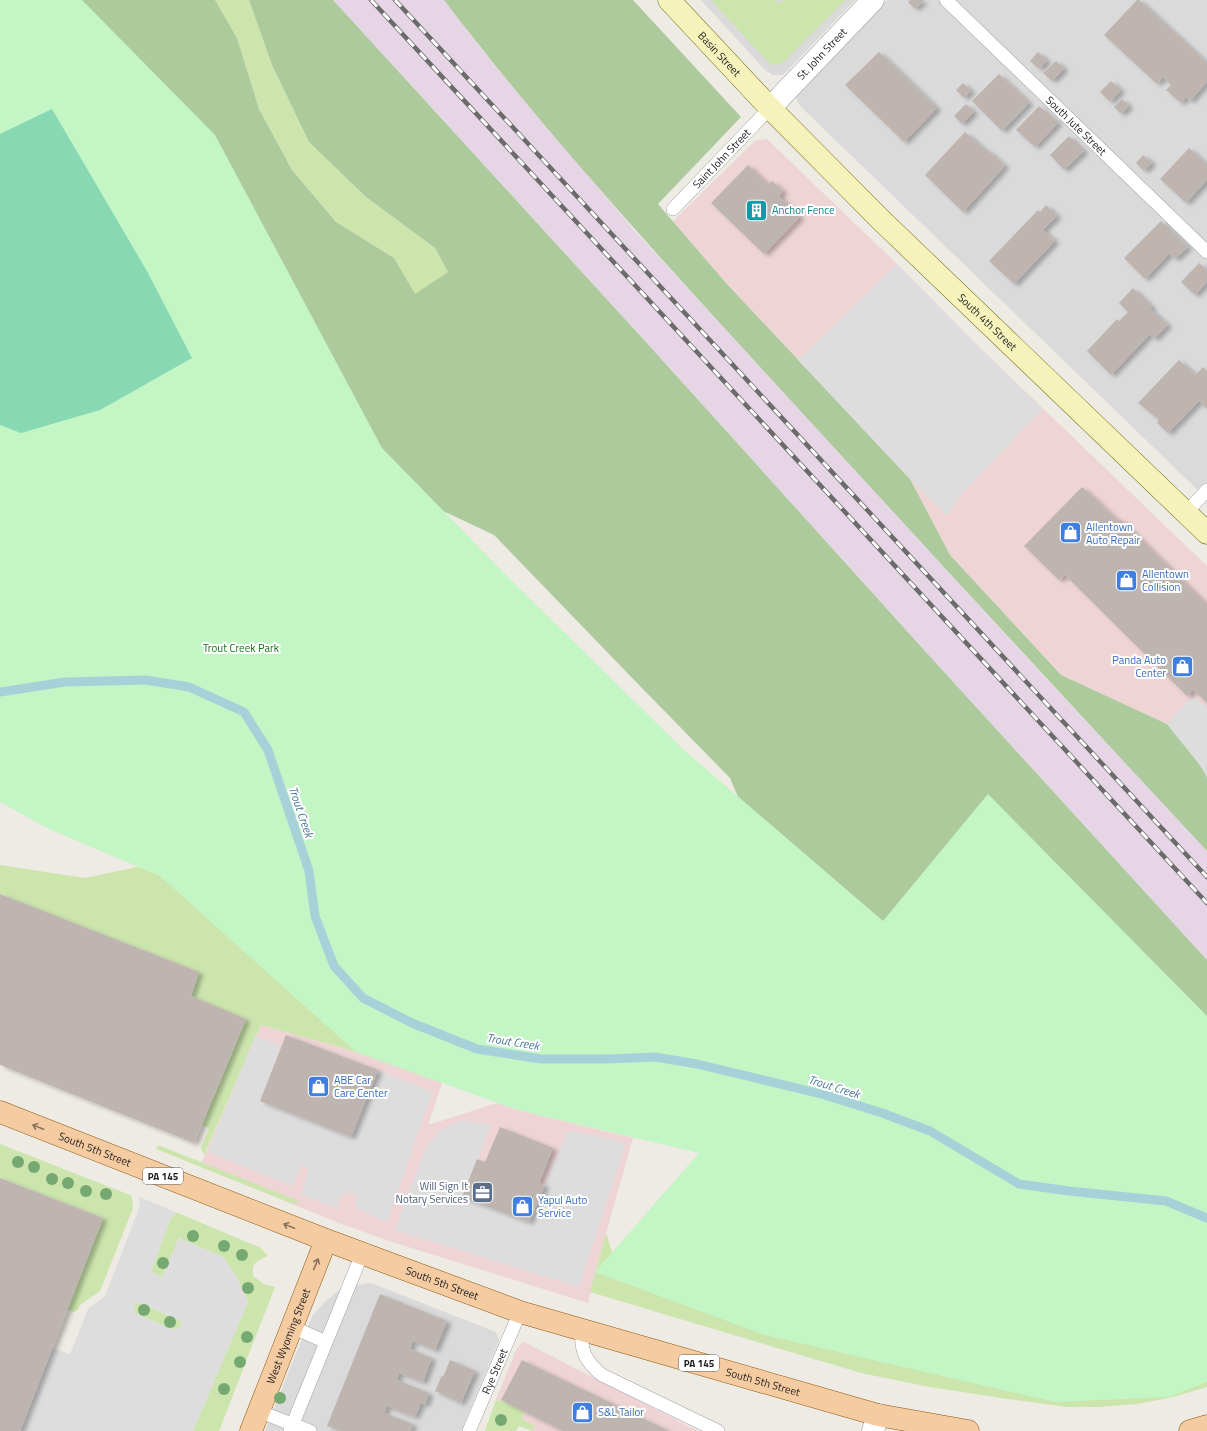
<svg xmlns="http://www.w3.org/2000/svg" width="1207" height="1431" font-family="'Titillium Web',sans-serif">
	<defs>
		<filter id="shadow"><feDropShadow dx="4.5" dy="2.5" stdDeviation="2" flood-color="#0004"/></filter>
	</defs>
	<rect width="100%" height="100%" fill="#eeeae4"/>
	<g fill="#dbdada">
		<polygon points="701,0 855,0 783,75 773,75 766,71"/>
		<polygon points="887,0 1207,0 1207,499 800,106 796,99 800,90"/>
		<polygon points="371,1283 496,1332 499,1340 461,1431 265,1431 297,1351 313,1315 325,1302 338,1291 357,1285"/>
	</g>
	<g fill="#eed4d5">
		<polygon points="767,139 897,264 978,346 1207,566 1207,777 1200,765 1167,724 1061,675 950,555 910,479 726,283 673,221 755,141"/>
		<polygon points="261,1025 356,1052 442,1083 428,1125 497,1103 518,1110 633,1138 595,1272 588,1303 392,1242 336,1222 200,1166"/>
		<polygon points="524,1342 698,1431 532,1431 535,1426 522,1419 501,1401 495,1402 517,1348"/>
	</g>
	<polygon fill="#e6d6e5" points="333,0 444,0 486,55 633,229 1043,675 1207,851 1207,960 924,650 644,340"/>
	<g fill="#cce5ad">
		<polygon points="215,0 249,0 272,65 309,142 366,197 435,248 448,272 415,295 394,258 336,222 292,170 259,109 237,38"/>
		<polygon points="711,0 775,0 779,4 783,0 845,0 782,64 771,65"/>
		<polygon points="175,859 365,1045 442,1083 356,1052 261,1025 204,1155 201,1148 209,1128 202,1125 246,1019 191,996 199,972 0,894 0,865 85,878"/>
		<polygon points="0,1144 130,1195 132,1197 133,1208 100,1291 80,1305 78,1310 74,1312 67,1309 103,1218 0,1178"/>
		<polygon points="158,1145 299,1201 293,1204 156,1149"/>
		<path d="M178 1213 261 1248 268 1256C256 1261 252 1262 253 1276L264 1284 275 1287 219 1431H193L248 1302 238 1279 223 1257 179 1238 162 1277 151 1272 170 1220 174 1215Z"/>
		<polygon points="606,1233 617,1267 1207,1377 1207,1387 1173,1397 1137,1404 1098,1407 1067,1407 1008,1399 930,1387 861,1373 590,1292"/>
		<polygon points="140,1303 179,1320 182,1324 179,1328 174,1330 137,1314 134,1311 134,1305"/>
		<polygon points="501,1400 524,1412 522,1419 535,1426 532,1431 519,1426 516,1431 485,1431 495,1402"/>
	</g>
	<g fill="#adca9c">
		<polygon points="24,0 215,0 237,38 259,109 292,170 336,222 394,258 415,294 448,272 435,248 366,197 309,142 272,65 249,0 333,0 644,340 924,650 1207,960 1207,1096 776,887 730,778 639,685 494,535 263,426"/>
		<path d="M444 0H633L741 117 658 204 726 283 910 479 950 555 1061 675 1167 724 1200 765 1207 777V851C1068 702 931 553 794 404 673 272 552 142 444 0Z"/>
	</g>
	<polygon fill="#c4f5c4" points="0,0 82,0 215,135 382,448 509,578 685,751 883,921 988,794 1207,1016 1207,1382 1169,1397 1055,1402 765,1335 595,1272 699,1153 518,1110 356,1052 160,876 49,829 0,802"/>
	<polygon fill="#87d8b3" points="52,109 148,273 192,358 100,410 21,433 0,425 0,134"/>
	<g fill="#ddd" fill-rule="evenodd">
		<polygon points="897,264 978,346 1043,409 964,491 947,516 910,479 798,360"/>
		<polygon points="1193,695 1207,708 1207,777 1200,765 1167,724"/>
		<polygon points="255,1036 281,1045 260,1101 351,1137 378,1070 432,1092 387,1222 354,1207 357,1196 348,1191 337,1200 340,1209 302,1195 308,1169 304,1166 301,1165 293,1186 208,1152"/>
		<polygon points="461,1120 491,1125 462,1197 529,1222 568,1130 626,1143 579,1287 395,1230 425,1149 439,1131"/>
		<path d="M139 1197 178 1213 174 1215 170 1220 151 1272 162 1277 179 1238 223 1257 238 1279 248 1302 193 1431H20L52 1348 70 1354 88 1309 105 1296 140 1206ZM140 1303 179 1320 182 1324 179 1328 174 1330 137 1314 134 1311V1305Z"/>
	</g>
	<g fill="none" stroke-linecap="round" stroke-linejoin="round">
		<polyline stroke="#a7d1d9" stroke-width="9" points="0,692 65,682 146,680 189,687 244,712 268,750 309,871 315,916 334,966 363,998 412,1023 477,1049 541,1059 607,1059 655,1057 697,1064 825,1095 882,1113 930,1131 1019,1184 1069,1191 1166,1201 1207,1218"/>
	</g>
	<g fill="#beb5b1" filter="url(#shadow)">
		<polygon points="910,0 924,0 915,9 908,2"/>
		<polygon points="1137,0 1139,0 1207,63 1207,82 1190,101 1186,97 1181,103 1166,90 1171,85 1163,77 1157,84 1104,35"/>
		<polygon points="879,52 937,108 904,142 845,85"/>
		<polygon points="1038,52 1047,61 1039,69 1030,61"/>
		<polygon points="1056,61 1064,69 1052,81 1043,73"/>
		<polygon points="999,74 1029,103 1002,131 972,101"/>
		<polygon points="1111,81 1121,90 1110,102 1100,92"/>
		<polygon points="963,83 971,91 964,98 956,90"/>
		<polygon points="1122,99 1129,106 1121,114 1114,107"/>
		<polygon points="966,104 974,112 962,124 954,116"/>
		<polygon points="1039,106 1058,123 1035,147 1016,130"/>
		<polygon points="965,132 985,150 986,149 1005,166 963,212 925,175"/>
		<polygon points="1069,136 1084,151 1064,170 1050,155"/>
		<polygon points="1189,148 1207,165 1207,180 1186,203 1160,179"/>
		<polygon points="1143,155 1152,163 1144,171 1136,163"/>
		<polygon points="748,165 768,185 772,181 781,189 783,191 779,196 800,217 764,254 711,203"/>
		<polygon points="1046,205 1057,216 1043,230 1055,241 1014,284 989,261 1038,210 1040,212"/>
		<polygon points="1161,221 1188,247 1175,259 1169,254 1145,279 1124,258"/>
		<polygon points="1199,263 1207,270 1207,282 1195,295 1181,282"/>
		<polygon points="1133,288 1152,307 1150,309 1168,325 1154,339 1150,334 1111,375 1087,351 1117,319 1119,321 1128,312 1119,303"/>
		<polygon points="1179,360 1195,375 1203,367 1207,371 1207,409 1199,401 1168,433 1157,423 1159,420 1138,403"/>
		<polygon points="1082,487 1118,521 1120,519 1207,605 1207,703 1193,690 1187,696 1065,575 1059,580 1024,546"/>
		<polygon points="0,894 199,972 191,996 246,1019 194,1143 0,1065"/>
		<polygon points="286,1035 378,1070 351,1137 260,1101"/>
		<polygon points="500,1127 553,1148 539,1183 545,1185 529,1222 462,1197 477,1159 485,1162"/>
		<polygon points="0,1178 103,1218 20,1431 0,1431"/>
		<polygon points="380,1294 447,1321 435,1350 413,1341 410,1349 432,1358 423,1382 399,1373 397,1380 429,1393 425,1405 421,1403 415,1417 387,1406 384,1413 413,1424 410,1431 341,1431 327,1426"/>
		<polygon points="450,1360 475,1371 461,1403 435,1391 442,1375 443,1377"/>
		<polygon points="522,1360 669,1431 563,1431 501,1400"/>
	</g>
	<g fill="none" stroke-linecap="round" stroke-linejoin="round">
		<defs>
			<g id="service">
				<path id="s1" d="M946 0 1207 252"/>
				<path id="s2" d="M673 209 770 108"/>
				<polyline points="1186,513 1207,490"/>
				<polyline points="292,1327 326,1342"/>
				<path d="M582 1330C580 1351 586 1362 602 1375L718 1431"/>
				<polyline points="258,1411 310,1431"/>
				<polyline points="290,1431 362,1254"/>
				<path id="s3" d="M469 1431 520 1312"/>
			</g>
			<g id="minor">
				<path id="s4" d="M770 108 873 0"/>
				<polyline points="873,1431 878,1415"/>
			</g>
			<g id="secondary">
				<path id="s5" d="M669 0 770 108 881 220 1207 533"/>
			</g>
			<g id="primary">
				<path id="s6" d="M0 1112 326 1240 520 1312 878 1415 968 1431"/>
				<path id="s7" d="M251 1431 326 1240"/>
				<polyline points="1190,1431 1207,1426"/>
			</g>
		</defs>
		<use href="#service" stroke="#a1a1a1" stroke-width="14"/>
		<use href="#minor" stroke="#a1a1a1" stroke-width="23"/>
		<use href="#secondary" stroke="#696c0c" stroke-width="23"/>
		<use href="#primary" stroke="#8c580a" stroke-width="23"/>
		<use href="#service" stroke="#fff" stroke-width="13"/>
		<use href="#minor" stroke="#fff" stroke-width="22"/>
		<use href="#secondary" stroke="#f5f3bb" stroke-width="22"/>
		<use href="#primary" stroke="#f5cba2" stroke-width="22"/>
		<defs>
			<g id="rail">
				<polyline points="371,0 1207,903"/>
				<polyline points="395,0 1207,877"/>
			</g>
		</defs>
		<use href="#rail" stroke="#6b6b6b" stroke-width="4.5"/>
		<use href="#rail" stroke="#fff" stroke-width="3" stroke-dasharray="9" stroke-linecap="butt"/>
	</g>
	<g fill="#76a972">
		<circle cx="18" cy="1162" r="6"/>
		<circle cx="34" cy="1167" r="6"/>
		<circle cx="52" cy="1179" r="6"/>
		<circle cx="68" cy="1183" r="6"/>
		<circle cx="86" cy="1191" r="6"/>
		<circle cx="106" cy="1194" r="6"/>
		<circle cx="193" cy="1236" r="6"/>
		<circle cx="224" cy="1246" r="6"/>
		<circle cx="242" cy="1255" r="6"/>
		<circle cx="163" cy="1263" r="6"/>
		<circle cx="248" cy="1288" r="6"/>
		<circle cx="144" cy="1310" r="6"/>
		<circle cx="170" cy="1322" r="6"/>
		<circle cx="247" cy="1337" r="6"/>
		<circle cx="240" cy="1362" r="6"/>
		<circle cx="224" cy="1389" r="6"/>
		<circle cx="280" cy="1398" r="6"/>
		<circle cx="501" cy="1420" r="6"/>
	</g>
	<defs><path id="oneway-shaft" d="M-6 0H5M1.5-3L5.5 0L1.5 3" fill="none" stroke-width="1.6" stroke-linecap="round" stroke-linejoin="round"/></defs>
	<g stroke="#897460">
		<use href="#oneway-shaft" transform="translate(38 1127) rotate(-158)"/>
		<use href="#oneway-shaft" transform="translate(289 1226) rotate(-158)"/>
		<use href="#oneway-shaft" transform="translate(316 1264) rotate(-68)"/>
	</g>
	<defs>
		<symbol id="building-square" viewBox="-11 -11 22 22"><rect x="-9" y="-9" width="18" height="18" rx="4" fill="#0f9aa8" stroke="#fff"/><path d="M-4-6H4V6H1V3H-1V6H-4ZM-2.5-4.3h1.7v1.8h-1.7ZM.8-4.3h1.7v1.8H.8ZM-2.5-1h1.7V.8h-1.7ZM.8-1h1.7V.8H.8Z" fill="#fff"/></symbol>
		<symbol id="shop-square" viewBox="-11 -11 22 22"><rect x="-9" y="-9" width="18" height="18" rx="4" fill="#3f7fe0" stroke="#fff"/><path d="M-5-2.5h2.3a2.7 3.5 0 0 1 5.4 0H5L5.5 6h-11ZM-1.5-2.5h3a1.5 2.3 0 0 0-3 0Z" fill="#fff"/></symbol>
		<symbol id="office-square" viewBox="-11 -11 22 22"><rect x="-9" y="-9" width="18" height="18" rx="4" fill="#5c6f8a" stroke="#fff"/><path d="M-6-3h4V-5.5h4V-3h4V5H-6ZM-1-4.5V-3h2v-1.5ZM-6 0V1H6V0Z" fill="#fff"/></symbol>
	</defs>
	<g fill-rule="evenodd">
		<use href="#building-square" x="744" y="198" width="25" height="25"/>
		<use href="#shop-square" x="1058" y="520" width="25" height="25"/>
		<use href="#shop-square" x="1114" y="568" width="25" height="25"/>
		<use href="#shop-square" x="1170" y="654" width="25" height="25"/>
		<use href="#shop-square" x="306" y="1074" width="25" height="25"/>
		<use href="#office-square" x="470" y="1180" width="25" height="25"/>
		<use href="#shop-square" x="510" y="1194" width="25" height="25"/>
		<use href="#shop-square" x="570" y="1400" width="25" height="25"/>
	</g>
	<g text-anchor="middle" stroke-width="4" stroke-linejoin="round" paint-order="stroke">
		<g fill="#fff" stroke="#616161" stroke-width="1">
			<rect x="143" y="1168" width="40" height="16" rx="3"/>
			<rect x="679" y="1355" width="40" height="16" rx="3"/>
		</g>
		<g font-size="10" font-weight="bold" fill="#1d1d1d">
			<text x="163" y="1180">PA 145</text>
			<text x="699" y="1367">PA 145</text>
		</g>
		<g font-size="11" fill="#1d1d1d" stroke="#fff">
			<text dy="4" stroke="none"><textPath href="#s5" startOffset="74">Basin Street</textPath></text>
			<text dy="4" stroke="none"><textPath href="#s4" startOffset="75">St. John Street</textPath></text>
			<text dy="4" stroke="none"><textPath href="#s1" startOffset="181">South Jute Street</textPath></text>
			<text dy="4" stroke="none"><textPath href="#s2" startOffset="70">Saint John Street</textPath></text>
			<text dy="4" stroke="none"><textPath href="#s5" startOffset="453">South 4th Street</textPath></text>
			<text dy="4" stroke="none"><textPath href="#s6" startOffset="102">South 5th Street</textPath></text>
			<text dy="4" stroke="none"><textPath href="#s6" startOffset="474">South 5th Street</textPath></text>
			<text dy="4" stroke="none"><textPath href="#s7" startOffset="102">West Wyoming Street</textPath></text>
			<text dy="4" stroke="none"><textPath href="#s3" startOffset="65">Rye Street</textPath></text>
			<text dy="4" stroke="none"><textPath href="#s6" startOffset="810">South 5th Street</textPath></text>
		</g>
		<g font-size="11" fill="#0d838f" stroke="#fff" text-anchor="start">
			<text x="772" y="214">Anchor Fence</text>
		</g>
		<g font-size="11" fill="#366cbe" stroke="#fff" text-anchor="start">
			<text x="1086" y="531">Allentown<tspan x="1086" dy="13">Auto Repair</tspan></text>
			<text x="1142" y="578">Allentown<tspan x="1142" dy="13">Collision</tspan></text>
			<text x="1166" y="664" text-anchor="end">Panda Auto<tspan x="1166" dy="13">Center</tspan></text>
			<text x="334" y="1084">ABE Car<tspan x="334" dy="13">Care Center</tspan></text>
			<text x="538" y="1204">Yapul Auto<tspan x="538" dy="13">Service</tspan></text>
			<text x="598" y="1416">S&amp;L Tailor</text>
		</g>
		<g font-size="11" fill="#137414" stroke="#fff">
			<text x="241" y="652">Trout Creek Park</text>
		</g>
		<g font-size="11" fill="#4e5e75" stroke="#fff" text-anchor="end">
			<text x="468" y="1190">Will Sign It<tspan x="468" dy="13">Notary Services</tspan></text>
		</g>
		<g font-size="12" font-style="italic" fill="#4b7797" stroke="#fff">
			<text transform="translate(301 812) rotate(71)" y="4">Trout Creek</text>
			<text transform="translate(513 1042) rotate(9)" y="4">Trout Creek</text>
			<text transform="translate(834 1087) rotate(17)" y="4">Trout Creek</text>
		</g>
	</g>
</svg>
